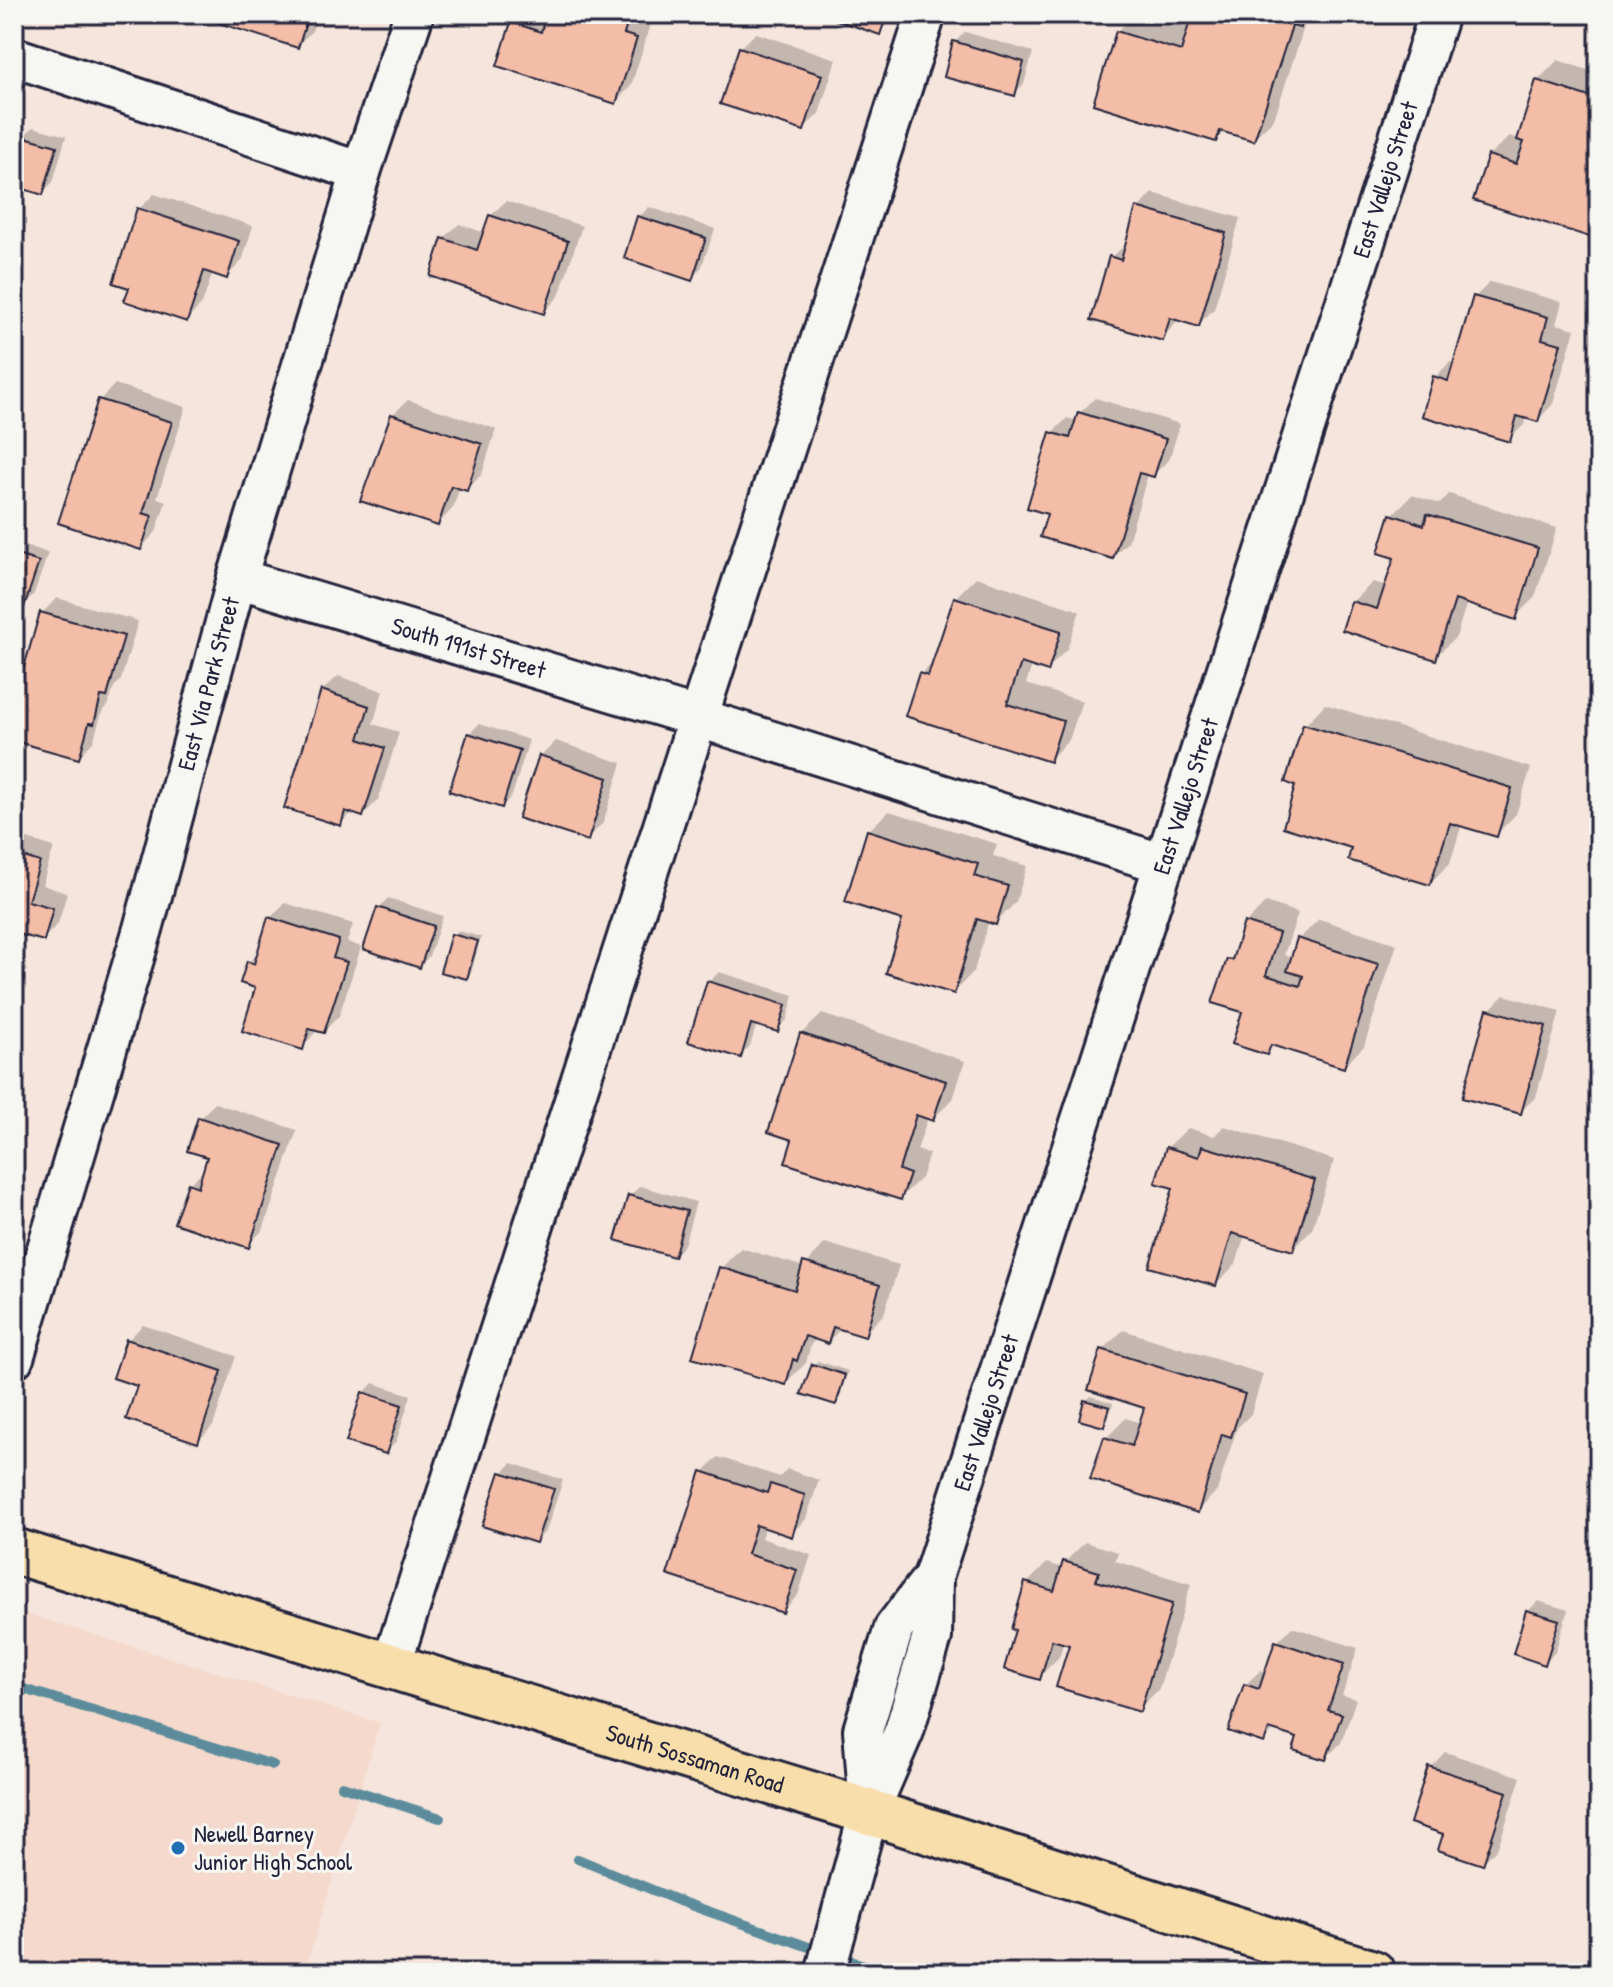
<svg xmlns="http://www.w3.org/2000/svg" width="1613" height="1987" font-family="'Patrick Hand',sans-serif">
	<rect width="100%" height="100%" fill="#f5e5dc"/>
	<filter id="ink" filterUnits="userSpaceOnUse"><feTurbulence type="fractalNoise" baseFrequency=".0125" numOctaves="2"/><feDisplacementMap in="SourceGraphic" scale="16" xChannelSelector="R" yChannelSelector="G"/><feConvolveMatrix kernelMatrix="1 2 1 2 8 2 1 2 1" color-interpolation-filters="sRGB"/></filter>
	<g filter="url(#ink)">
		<polygon fill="#f5d9cc" points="14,1610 380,1723 304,1973 14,1973"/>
		<g fill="#0003">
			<polygon points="224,14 318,14 312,31 297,46"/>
			<polygon points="522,14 640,14 638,19 651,23 631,86 616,102 513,23"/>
			<polygon points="834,14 892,14 889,22 879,32"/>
			<polygon points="1135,14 1146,14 1190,28 1195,14 1311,14 1307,18 1274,119 1253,139 1225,130 1216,140 1117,32"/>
			<polygon points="965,32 1033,52 1024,84 1014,94 955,42"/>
			<polygon points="756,33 836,59 819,114 803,129 740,48"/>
			<polygon points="1558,60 1599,74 1599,238 1489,156 1510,136 1519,139 1537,81"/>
			<polygon points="33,127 66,136 53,182 43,192 14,184 14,171 23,137"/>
			<polygon points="1153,193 1240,218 1214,309 1199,324 1179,319 1162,339 1111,257 1128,243 1138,208"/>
			<polygon points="154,194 253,226 242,261 227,276 213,272 202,304 187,320 131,286 139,209"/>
			<polygon points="506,201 582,226 559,296 544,312 443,239 459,224 485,233 490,216"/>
			<polygon points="649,207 715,229 701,268 692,278 639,217"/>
			<polygon points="1490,282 1562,302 1556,324 1575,329 1553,404 1538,420 1527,416 1525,424 1509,439 1435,377 1450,362 1456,364 1475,297"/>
			<polygon points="115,384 186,407 157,498 166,501 156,532 141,548 100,400"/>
			<polygon points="1095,398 1180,424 1169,460 1153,475 1148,474 1128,542 1112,557 1050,513 1052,433 1067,418 1078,421 1080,413"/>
			<polygon points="408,400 496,429 482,474 467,489 460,487 453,508 438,524 392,415"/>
			<polygon points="1449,494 1557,528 1535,597 1515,617 1467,602 1456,637 1435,657 1352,602 1373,582 1387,586 1396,556 1392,515 1412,495 1440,504"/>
			<polygon points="14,541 48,553 34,594 24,604 14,601"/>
			<polygon points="976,577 1080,611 1067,649 1047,670 1032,665 1026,684 1082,701 1069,740 1049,760 921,674 936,660 955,598"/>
			<polygon points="57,598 138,621 121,680 114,687 108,706 102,712 93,742 78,757 14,739 14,709 42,613"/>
			<polygon points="338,676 383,691 373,724 399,732 378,800 363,815 353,812 340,824 322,691"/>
			<polygon points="1325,704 1531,768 1516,814 1496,835 1462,824 1450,863 1430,883 1354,847 1298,785 1288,781 1305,725"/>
			<polygon points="479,724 529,740 512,796 502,806 469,734"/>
			<polygon points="556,741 622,763 603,823 588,838 540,757"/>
			<polygon points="889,811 997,844 993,856 1027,866 1016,902 996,922 989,920 974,971 954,992 905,918 868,831"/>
			<polygon points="14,835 54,847 42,885 67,893 58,924 43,939 14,931"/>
			<polygon points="388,898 443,916 429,956 420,966 379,908"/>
			<polygon points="1266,902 1298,913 1284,955 1293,958 1299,939 1319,919 1397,944 1364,1046 1344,1066 1275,1044 1267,1052 1245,1011 1229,960 1237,952 1246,923"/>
			<polygon points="285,903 353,924 347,942 361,947 339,1016 324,1031 318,1029 302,1048 258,987 249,962 260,951 270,918"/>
			<polygon points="458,931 481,937 471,973 466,977 453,935"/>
			<polygon points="719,972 794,995 787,1020 777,1029 757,1023 750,1046 740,1056 690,1041 709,982"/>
			<polygon points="1504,995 1560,1011 1536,1097 1520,1112 1489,1010"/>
			<polygon points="822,1014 965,1061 953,1099 933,1119 928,1117 917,1150 929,1154 921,1178 900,1198 795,1139 801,1034"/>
			<polygon points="215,1103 297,1130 263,1230 248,1245 189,1184 206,1168 210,1156 200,1118"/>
			<polygon points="1224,1126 1334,1160 1312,1229 1292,1249 1245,1235 1236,1264 1216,1284 1176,1187 1167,1148 1188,1128 1214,1136"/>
			<polygon points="640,1186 696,1202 684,1245 674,1255 630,1196"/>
			<polygon points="825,1243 899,1265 884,1314 864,1334 842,1328 828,1341 817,1338 811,1344 806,1363 785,1383 720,1269 741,1248 804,1267"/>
			<polygon points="143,1325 236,1356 213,1426 198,1441 140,1385 128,1340"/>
			<polygon points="1123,1330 1263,1374 1251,1414 1237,1428 1217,1491 1197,1511 1106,1438 1126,1418 1141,1423 1146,1406 1103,1350"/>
			<polygon points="818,1361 848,1371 839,1399 835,1403 813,1365"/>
			<polygon points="373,1383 411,1395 396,1442 386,1452 364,1393"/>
			<polygon points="1091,1396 1113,1403 1108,1420 1104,1425 1086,1401"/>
			<polygon points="718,1457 780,1477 787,1469 819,1480 806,1519 791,1534 765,1526 761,1538 811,1555 798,1595 783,1611 670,1574 703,1472"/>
			<polygon points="512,1463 563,1480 546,1531 536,1541 502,1473"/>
			<polygon points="1085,1542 1118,1552 1115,1561 1191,1584 1159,1689 1139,1709 1072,1644 1064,1641 1059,1657 1039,1677 1027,1583 1047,1563 1063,1568 1065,1562"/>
			<polygon points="1538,1601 1568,1610 1555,1652 1545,1662 1528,1611"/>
			<polygon points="1292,1627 1358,1648 1342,1695 1356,1699 1341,1743 1326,1758 1300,1737 1275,1729 1264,1740 1245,1685 1261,1670 1267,1672 1277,1642"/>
			<polygon points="1445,1752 1521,1777 1498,1847 1483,1863 1446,1833 1430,1768"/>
			<polygon points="652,1959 697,1973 637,1973"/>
		</g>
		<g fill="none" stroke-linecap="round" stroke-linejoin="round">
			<g stroke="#5c8c9c" stroke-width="10">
				<polyline points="14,1686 273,1765"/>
				<polyline points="342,1786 440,1818"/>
				<polyline points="578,1859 679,1901 823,1952"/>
				<polyline points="838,1957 890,1973"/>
			</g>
		</g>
		<g fill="#f4bda8" stroke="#22223b" stroke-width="2">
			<polygon points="222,14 288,14 288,17 306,23 298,48 219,23"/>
			<polygon points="546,14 630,15 624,34 637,38 616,104 497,66 511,22 541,32"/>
			<polygon points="832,14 887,14 880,35 831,18"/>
			<polygon points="1192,14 1304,14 1300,28 1292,26 1254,141 1220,131 1216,142 1093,104 1116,31 1181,51"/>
			<polygon points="953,41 1024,62 1015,96 944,77"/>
			<polygon points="739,47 822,75 804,131 720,104"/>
			<polygon points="1536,80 1599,100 1599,240 1473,200 1488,155 1516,164 1524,142 1517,140"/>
			<polygon points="21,136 57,146 43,195 14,186 14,164"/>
			<polygon points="1136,207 1226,233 1199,327 1170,318 1163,341 1091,320 1109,256 1121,260"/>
			<polygon points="137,208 239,241 227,279 204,271 187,322 124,301 129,288 113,283"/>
			<polygon points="489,215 568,241 544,314 430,276 442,238 477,250"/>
			<polygon points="637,216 706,238 692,281 624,258"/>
			<polygon points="1473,296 1548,317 1542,339 1561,344 1538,422 1517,416 1510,442 1422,416 1433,376 1448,381"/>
			<polygon points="98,399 172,422 143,513 152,516 141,550 58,523"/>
			<polygon points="1078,412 1166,439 1154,477 1139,473 1113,559 1040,537 1047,514 1027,508 1050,432 1070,438"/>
			<polygon points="391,414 482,444 467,491 451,486 438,526 360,501"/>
			<polygon points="1390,514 1424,525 1427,514 1538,548 1516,620 1455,600 1436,660 1342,630 1351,601 1377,609 1394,558 1378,553"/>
			<polygon points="14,554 39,562 24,607 14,603"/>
			<polygon points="954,597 1061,631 1048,672 1021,663 1007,704 1063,721 1050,762 905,716 919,673 928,676"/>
			<polygon points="40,612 124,636 107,697 101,696 94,724 89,723 79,759 14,741 14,702"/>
			<polygon points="321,690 369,706 359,739 385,748 363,817 345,811 341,826 284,808"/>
			<polygon points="1303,724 1512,788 1497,837 1450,823 1430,885 1348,860 1351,848 1283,827 1295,786 1285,782"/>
			<polygon points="468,733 520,750 502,808 449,791"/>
			<polygon points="539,755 608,778 588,841 518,818"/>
			<polygon points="867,830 978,864 974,876 1008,886 996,925 977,919 954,994 886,973 902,920 845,902"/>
			<polygon points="14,854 40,862 28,901 53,908 44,941 14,933"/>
			<polygon points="377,907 434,926 420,968 363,949"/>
			<polygon points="268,917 339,940 333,958 347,962 324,1033 309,1029 303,1050 242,1031 255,988 240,983 247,961 254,964"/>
			<polygon points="1244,922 1279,933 1266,975 1300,986 1303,976 1287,971 1297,938 1378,964 1344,1068 1271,1045 1267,1055 1232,1044 1242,1012 1212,1003 1227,959 1232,960"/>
			<polygon points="451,934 478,941 467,979 440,972"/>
			<polygon points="707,981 786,1005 778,1032 751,1024 741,1058 688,1042"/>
			<polygon points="1487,1009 1546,1026 1521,1114 1462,1098"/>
			<polygon points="800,1033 946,1081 933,1121 916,1115 899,1170 910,1174 901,1200 785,1163 792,1140 768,1132"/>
			<polygon points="198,1117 283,1145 249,1248 174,1223 188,1183 198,1187 207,1157 187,1151"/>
			<polygon points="1202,1146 1315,1180 1293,1251 1232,1233 1216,1286 1149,1267 1173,1188 1155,1183 1166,1147 1199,1157"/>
			<polygon points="628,1195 687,1211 674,1257 615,1240"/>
			<polygon points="803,1262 880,1285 865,1337 833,1327 828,1344 805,1336 797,1361 793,1359 786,1385 692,1358 719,1267 795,1290"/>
			<polygon points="126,1339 222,1371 198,1443 126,1419 137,1386 113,1378"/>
			<polygon points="1101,1349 1245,1394 1231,1437 1222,1434 1198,1513 1090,1479 1104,1437 1132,1446 1144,1408 1088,1390"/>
			<polygon points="812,1364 845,1375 836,1405 801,1394"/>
			<polygon points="362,1392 402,1405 386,1454 346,1442"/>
			<polygon points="1084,1400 1110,1407 1104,1427 1079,1420"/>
			<polygon points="701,1471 767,1493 770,1484 805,1495 792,1537 756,1525 747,1554 797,1570 783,1613 667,1575"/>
			<polygon points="500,1472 554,1489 536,1543 482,1526"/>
			<polygon points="1063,1561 1099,1572 1096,1581 1172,1604 1140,1712 1056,1687 1069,1645 1052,1640 1040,1680 1004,1669 1015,1630 1011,1629 1025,1582 1054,1591"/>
			<polygon points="1526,1610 1559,1620 1545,1665 1513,1654"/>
			<polygon points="1275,1641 1344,1664 1328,1710 1342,1714 1326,1760 1293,1750 1297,1738 1269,1729 1264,1743 1228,1731 1244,1684 1259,1689"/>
			<polygon points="1428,1766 1507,1792 1483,1865 1438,1850 1443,1834 1410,1823"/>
		</g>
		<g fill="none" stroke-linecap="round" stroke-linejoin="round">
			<defs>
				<g id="minor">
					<polyline points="14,57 361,172"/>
					<path id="s1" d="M237 578 699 718 1164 864"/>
					<path id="s2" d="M14 1358 143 929 237 578 361 172 414 14"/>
					<polyline points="391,1666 926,14"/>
					<polyline points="869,1808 863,1730 894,1628 933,1577"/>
					<path id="s3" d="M825 1973 869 1812 904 1731 932 1637 933 1577 1439 14"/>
				</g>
				<g id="major">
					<path id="s4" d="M14 1551 869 1812 1373 1973"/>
				</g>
			</defs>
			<use href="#minor" stroke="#22223b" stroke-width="44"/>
			<use href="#major" stroke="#22223b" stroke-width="50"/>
			<use href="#minor" stroke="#f6f6f2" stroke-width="38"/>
			<use href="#major" stroke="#f8deab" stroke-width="44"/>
		</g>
	</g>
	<circle fill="#1f6fb2" stroke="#f6f6f2" stroke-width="3" cx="178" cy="1848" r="8"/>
	<g text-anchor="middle" stroke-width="6" stroke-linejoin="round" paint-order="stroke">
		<g font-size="24" fill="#22223b" stroke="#f6f6f2">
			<text dy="8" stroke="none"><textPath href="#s3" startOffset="1882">East Vallejo Street</textPath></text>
			<text dy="8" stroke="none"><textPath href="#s1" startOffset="242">South 191st Street</textPath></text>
			<text dy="8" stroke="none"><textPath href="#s2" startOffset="702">East Via Park Street</textPath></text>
			<text dy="8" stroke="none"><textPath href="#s3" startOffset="1234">East Vallejo Street</textPath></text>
			<text dy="8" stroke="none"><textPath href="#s3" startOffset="586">East Vallejo Street</textPath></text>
			<text dy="8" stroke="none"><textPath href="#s4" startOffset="712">South Sossaman Road</textPath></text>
		</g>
		<g font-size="24" fill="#22223b" stroke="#f6f6f2" text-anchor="start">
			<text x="194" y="1842">Newell Barney<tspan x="194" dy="28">Junior High School</tspan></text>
		</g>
	</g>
	<rect width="1613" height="1987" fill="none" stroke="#f6f6f2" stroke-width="48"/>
	<rect x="24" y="24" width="1565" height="1939" fill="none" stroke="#22223b" stroke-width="3" filter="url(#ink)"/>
</svg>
